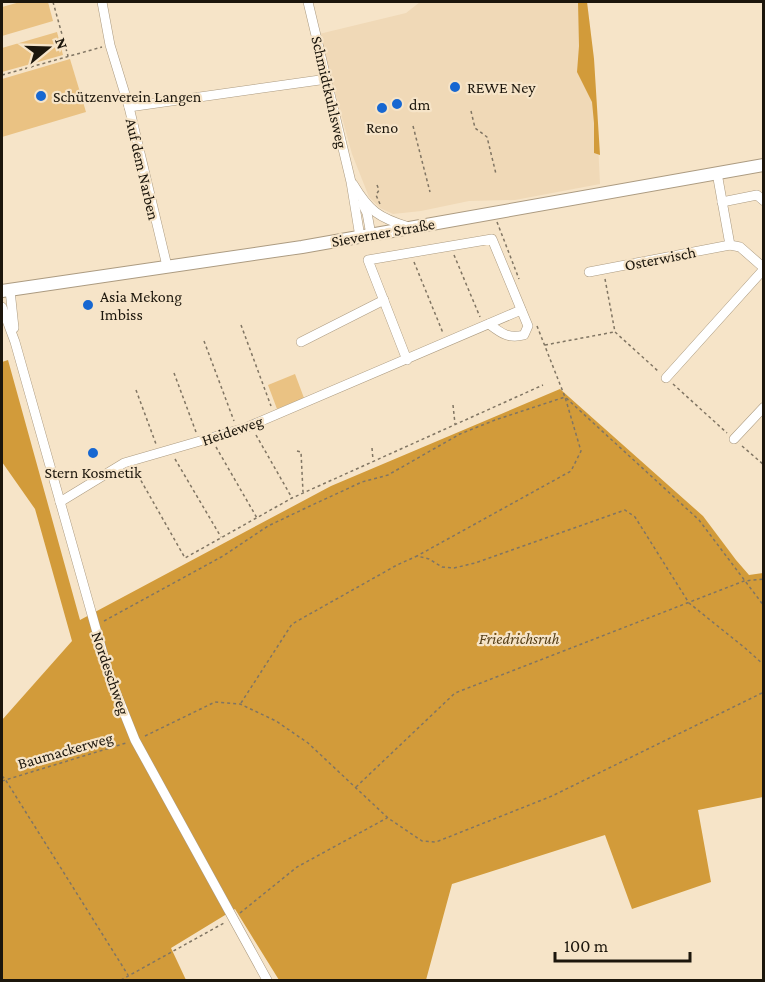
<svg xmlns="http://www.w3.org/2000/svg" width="765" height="982" font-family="'Crimson Pro',serif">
	<rect width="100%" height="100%" fill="#f6e4c8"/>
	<polygon fill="#f0d9b7" points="420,2 587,2 594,59 600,184 515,200 469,201 421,211 393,214 380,208 369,197 352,154 319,34 406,13"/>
	<g fill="#eac283">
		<polygon points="20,2 48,2 53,21 2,36 2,7"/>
		<polygon points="57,32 63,55 2,72 2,48"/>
		<polygon points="70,59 86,112 2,137 2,79"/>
		<polygon points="295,374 304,398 277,409 268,385"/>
	</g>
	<g fill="#d29b3a">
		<polygon points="578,2 587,2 594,59 600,155 594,153 594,123 592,102 577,72 579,46"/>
		<polygon points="8,360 80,620 331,486 560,389 703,516 736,560 749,575 763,573 763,797 698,810 711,882 632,909 605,835 452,884 426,980 279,980 235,909 171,948 186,980 2,980 2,720 72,641 35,509 2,462 2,362"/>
	</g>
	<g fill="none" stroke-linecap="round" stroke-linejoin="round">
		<defs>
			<g id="minor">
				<polyline points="102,2 110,45 129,107 167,266"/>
				<polyline points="308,2 351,182 360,237"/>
				<polyline points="129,107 327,79"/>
				<polyline points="717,173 730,245 740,247 764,268"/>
				<path d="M353 184C369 211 379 218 409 227"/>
				<polyline points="722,202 757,195 764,201"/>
				<polyline points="362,203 367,213 371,235"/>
				<polyline points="589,272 730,245"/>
				<polyline points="10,290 14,328"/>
				<polyline points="2,307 15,342 109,675 135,740 267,980"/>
				<polyline points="301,342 384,300"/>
				<path d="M407 360 368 260 492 239 528 326 524 335C508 339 501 333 489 324"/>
				<polyline points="666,378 764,269"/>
				<polyline points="734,439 764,407"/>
				<polyline points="60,502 124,463 245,428 521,310"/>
			</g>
			<polyline id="major" points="2,291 302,247 764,165"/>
		</defs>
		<use href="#minor" stroke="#ac9b81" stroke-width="10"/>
		<use href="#major" stroke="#ac9b81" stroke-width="14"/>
		<g stroke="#807563" stroke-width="1.5" stroke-dasharray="3 3" stroke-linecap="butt">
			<polyline points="53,2 68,56"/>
			<polyline points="2,75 102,47"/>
			<polyline points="471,111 475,128 487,137 496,174"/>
			<polyline points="413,126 430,192"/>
			<polyline points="377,185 379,190 376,195 380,204"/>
			<polyline points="497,222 519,279"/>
			<polyline points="454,255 480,317"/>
			<polyline points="414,262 443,333"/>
			<polyline points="605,279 615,332 658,371"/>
			<polyline points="241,325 271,406"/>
			<polyline points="537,326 565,397 699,520 764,606"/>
			<polyline points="204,341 234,421"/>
			<polyline points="545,345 614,332"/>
			<polyline points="174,373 196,432"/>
			<polyline points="673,384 727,433"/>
			<polyline points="136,390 156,444"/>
			<polyline points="453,405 455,424"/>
			<polyline points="256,435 292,498"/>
			<polyline points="742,446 764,465"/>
			<polyline points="216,447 257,518"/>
			<polyline points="372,448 373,460"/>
			<polyline points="297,451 301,452 303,492"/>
			<polyline points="175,459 221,537"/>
			<polyline points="135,470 185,558 292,498 543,385"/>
			<polyline points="104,621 223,556 268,526 310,506 362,482 388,475 460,434 495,420 565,397 581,451 571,471 417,556"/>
			<polyline points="241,703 292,624 397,565 417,556 429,559 442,567 454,568 475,563 625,510 635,517 689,603 745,648 764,665"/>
			<polyline points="145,736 215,702 240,704 276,721 308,743 388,818 422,841 436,842 552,796 764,692"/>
			<polyline points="2,776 5,779 128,975"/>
			<polyline points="2,781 126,743"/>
			<polyline points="356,787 455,693 744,581 764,579"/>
			<polyline points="240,913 297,867 387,818"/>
			<polyline points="121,980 224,923"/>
		</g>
		<use href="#minor" stroke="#fff" stroke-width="9"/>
		<use href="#major" stroke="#fff" stroke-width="12"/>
	</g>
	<g fill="#1767d1" stroke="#f6e4c8" stroke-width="2">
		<circle cx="455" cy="87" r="6"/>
		<circle cx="41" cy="96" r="6"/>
		<circle cx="397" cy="104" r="6"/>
		<circle cx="382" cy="108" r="6"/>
		<circle cx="88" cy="305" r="6"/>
		<circle cx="93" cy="453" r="6"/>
	</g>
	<g text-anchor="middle" stroke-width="4.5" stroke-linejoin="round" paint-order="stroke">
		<g font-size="16" fill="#1c160c" stroke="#f6e4c8" text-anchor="start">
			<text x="467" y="93">REWE Ney</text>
			<text x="53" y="102">Schützenverein Langen</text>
			<text x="409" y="110">dm</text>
			<text x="382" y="133" text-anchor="middle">Reno</text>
			<text x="100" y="302">Asia Mekong<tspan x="100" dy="18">Imbiss</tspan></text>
			<text x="93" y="478" text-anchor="middle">Stern Kosmetik</text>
		</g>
		<g font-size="16" fill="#1c160c" stroke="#f6e4c8">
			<text transform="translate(330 92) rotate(77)" y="6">Schmidtkuhlsweg</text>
			<text transform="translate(143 169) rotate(77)" y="6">Auf dem Narben</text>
			<text transform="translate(383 232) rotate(-10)" y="6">Sieverner Straße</text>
			<text transform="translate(660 258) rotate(-11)" y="6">Osterwisch</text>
			<text transform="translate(232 430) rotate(-19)" y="6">Heideweg</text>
			<text transform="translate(111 673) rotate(71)" y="6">Nordeschweg</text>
			<text transform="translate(65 750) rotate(-16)" y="6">Baumackerweg</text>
		</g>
		<g font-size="16" font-style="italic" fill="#574019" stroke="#f6e4c8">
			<text x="519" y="644">Friedrichsruh</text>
		</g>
	</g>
	<rect width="765" height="982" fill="none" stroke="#1c160c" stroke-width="6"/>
	<g transform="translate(48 48) rotate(71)" stroke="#f6e4c8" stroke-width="4.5" paint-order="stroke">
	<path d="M0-4.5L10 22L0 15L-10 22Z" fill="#1c160c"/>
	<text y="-9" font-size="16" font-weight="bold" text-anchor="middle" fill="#1c160c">N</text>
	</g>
	<path d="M555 952v9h135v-9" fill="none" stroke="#1c160c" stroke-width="3"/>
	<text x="564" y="952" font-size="18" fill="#1c160c" stroke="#f6e4c8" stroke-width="4.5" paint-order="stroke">100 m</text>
</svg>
